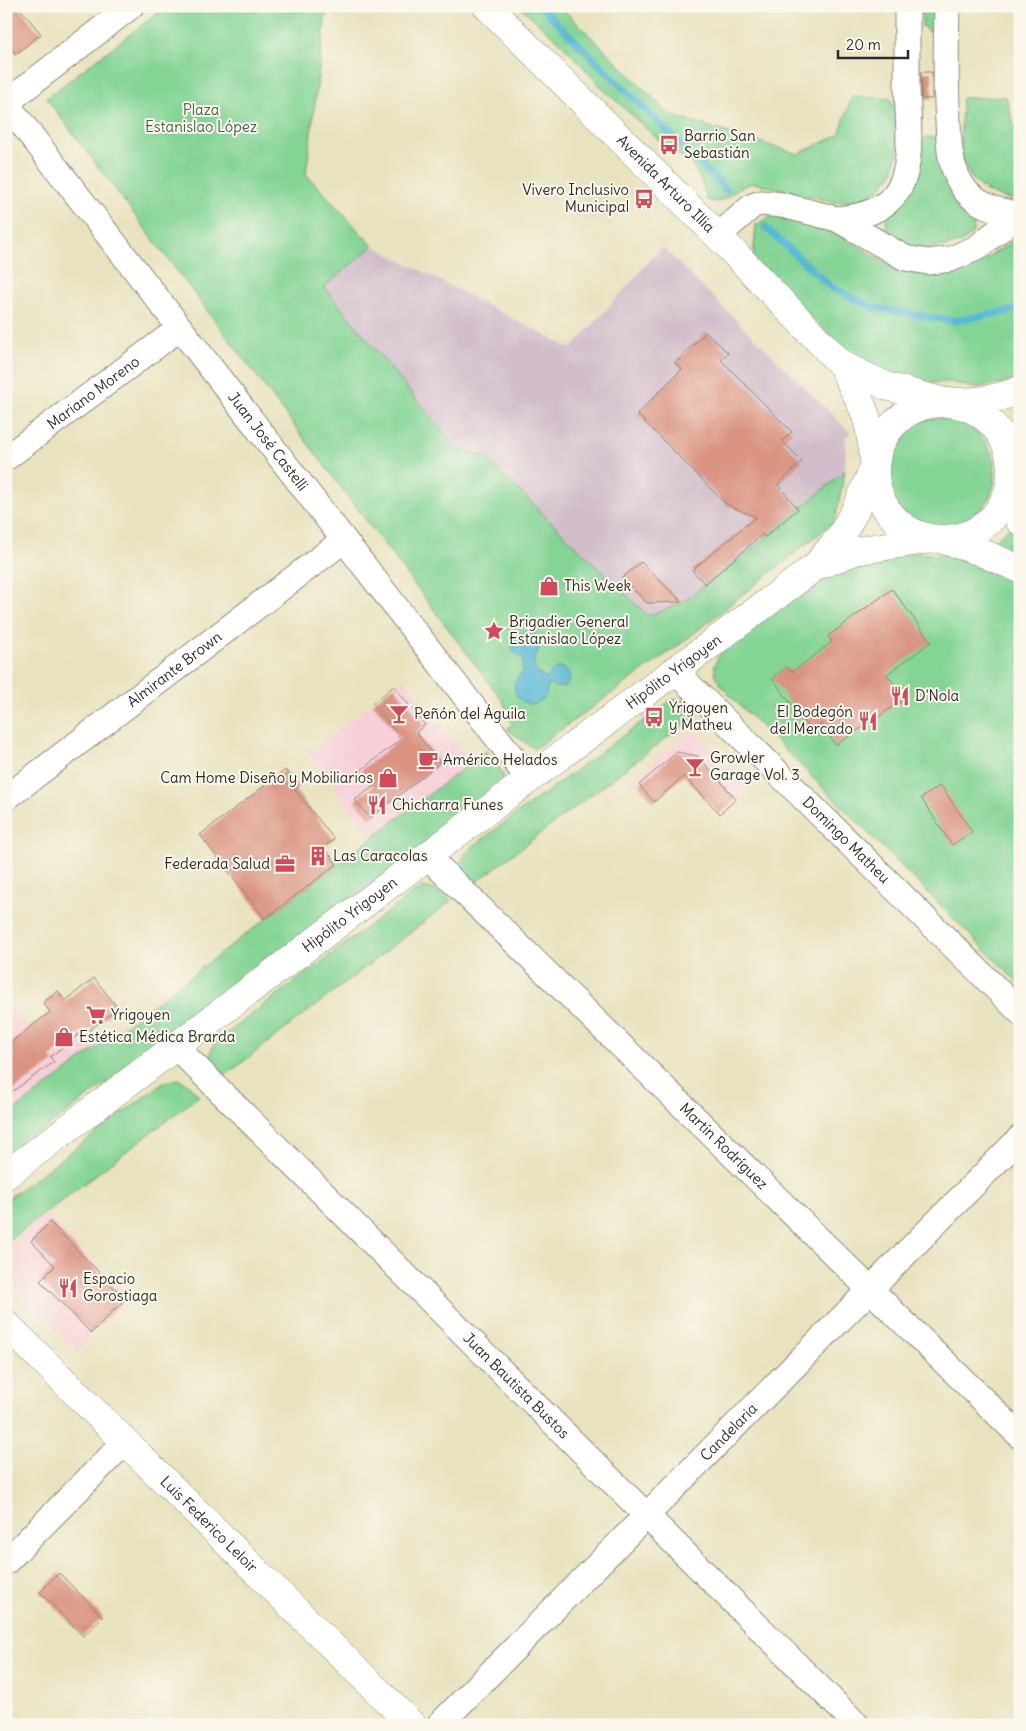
<svg xmlns="http://www.w3.org/2000/svg" width="1026" height="1731" font-family="Delius,sans-serif">
	<rect width="100%" height="100%" fill="#fbf7ec"/>
	<filter id="ink" filterUnits="userSpaceOnUse"><feTurbulence type="fractalNoise" baseFrequency=".02" numOctaves="2"/><feDisplacementMap in="SourceGraphic" scale="10" xChannelSelector="R" yChannelSelector="G"/><feConvolveMatrix kernelMatrix="1 2 1 2 8 2 1 2 1" color-interpolation-filters="sRGB"/></filter>
	<filter id="wash" filterUnits="userSpaceOnUse"><feTurbulence type="fractalNoise" baseFrequency=".0096" numOctaves="4" result="noise"/><feDisplacementMap in="SourceGraphic" scale="20" xChannelSelector="R" yChannelSelector="G"/><feGaussianBlur stdDeviation="1.12" result="paint"/><feColorMatrix in="noise" values="0 0 0 0 0 0 0 0 0 0 0 0 0 0 0 0 0 1.4 0 .05"/><feComposite in="paint" operator="in"/></filter>
	<g filter="url(#wash)">
		<rect width="100%" height="100%" fill="#e9e2bf"/>
		<g fill="#f6cfd8">
			<polygon points="405,679 471,763 373,836 308,753"/>
			<polygon points="693,730 749,785 720,814 685,775 654,802 633,779"/>
			<polygon points="6,1000 29,1029 65,1001 99,1045 6,1117"/>
			<polygon points="45,1212 129,1299 77,1350 6,1277 6,1249"/>
		</g>
		<polygon fill="#d1bdca" points="373,246 571,349 662,247 851,433 846,437 845,471 752,550 680,604 648,616 481,454 457,449 324,287"/>
		<g fill="#83d495" stroke="#578060">
			<polygon points="167,6 327,6 306,174 373,246 324,287 457,449 481,454 648,616 680,604 752,550 845,471 835,521 683,642 534,749 507,729 512,724 503,701 46,98"/>
			<path d="M519 6H560L670 115 798 154 839 135 852 96 891 99V104H899L900 143 892 175 878 190 865 198 850 202H834L754 183C750 184 745 185 741 187 728 194 724 206 707 200L701 180 690 161 670 151 619 103 607 93 561 43Z"/>
			<polygon points="922,6 938,6 934,31 929,32 922,26"/>
			<path d="M1006 97 1016 132 1020 134V200C993 199 968 185 962 157 959 144 962 114 962 98Z"/>
			<path d="M926 137H932L936 139 972 212C974 219 975 224 973 231 964 251 910 252 895 239 869 218 907 194 916 175 920 164 921 153 922 141Z"/>
			<polygon points="773,215 805,221 842,236 882,261 916,272 952,270 981,262 1020,236 1020,380 974,388 950,382 902,383 854,361 753,257 756,225"/>
			<circle cx="940" cy="473" r="55"/>
			<polygon points="1012,525 1020,548 1020,554 992,543"/>
			<path d="M896 551 953 556 1020 574V985L760 725C750 715 718 687 715 674 713 665 717 658 722 652L824 575Z"/>
			<path d="M677 699 689 703 699 713 470 887C455 870 458 861 473 846L669 702Z"/>
			<path d="M486 751C494 762 506 772 504 785L6 1158V1117Z"/>
			<path d="M422 887C435 888 442 893 451 901L222 1078C210 1066 207 1058 215 1042L414 892Z"/>
			<polygon points="179,1079 188,1084 199,1096 6,1243 6,1200 156,1088 167,1081"/>
		</g>
		<path fill="#57b8d6" stroke="#417280" d="M527 631C549 638 538 649 533 662L536 672 546 679C553 673 553 665 565 669L570 677 566 686C559 688 556 688 551 684L548 685C547 688 547 693 545 696 533 716 499 694 523 672V659C507 651 510 635 527 631Z"/>
		<g fill="none" stroke-linecap="round" stroke-linejoin="round">
			<g stroke="#57b8d6" stroke-width="7">
				<polyline points="540,6 727,190"/>
				<polyline points="765,227 832,288 875,308 954,321 1010,311 1020,307"/>
			</g>
		</g>
		<g id="blocks">
			<g fill="#da9381">
				<polygon points="18,6 41,34 16,54 6,42 6,16"/>
				<polygon points="921,72 932,72 932,99 922,99"/>
				<polygon points="706,332 728,353 721,360 792,432 782,441 802,461 778,485 798,509 765,537 763,534 705,584 692,570 756,517 727,505 637,414 682,369 675,363"/>
				<polygon points="641,562 682,602 647,603 622,578"/>
				<polygon points="892,589 931,642 887,674 905,699 836,745 821,724 811,731 772,678 787,667 792,672 807,661 832,642 828,636"/>
				<polygon points="394,686 425,725 416,732 440,763 370,818 355,800 373,787 361,770 401,739 373,703"/>
				<polygon points="677,752 698,756 736,799 720,814 684,776 654,802 639,785"/>
				<polygon points="285,770 298,787 295,790 334,839 324,847 337,864 265,919 200,835"/>
				<polygon points="941,785 972,832 952,845 921,798"/>
				<polygon points="94,978 118,1008 88,1031 87,1028 50,1057 54,1062 6,1096 6,1046 50,1012 43,1003 58,991 65,1001"/>
				<polygon points="50,1222 125,1299 91,1333 40,1281 55,1266 31,1241"/>
				<polygon points="59,1573 103,1617 83,1636 40,1592"/>
			</g>
		</g>
	</g>
	<g filter="url(#ink)">
		<use href="#blocks" fill-opacity="0" stroke="#8a8675" stroke-width="1"/>
		<g fill="none" stroke-linecap="round" stroke-linejoin="round">
			<defs>
				<g id="street">
					<path d="M947 6C946 45 945 83 948 121 949 144 949 163 961 184 972 204 998 212 1020 214"/>
					<path id="s1" d="M6 103 529 779"/>
					<polyline points="6,103 131,6"/>
					<path d="M837 219C922 213 909 150 907 87 907 60 907 33 907 6"/>
					<polyline points="718,236 752,206 761,203 782,205 837,219 905,258 928,262 951,259 976,248 1020,214"/>
					<path id="s2" d="M6 458 180 328"/>
					<path id="s3" d="M674 670 1020 1012"/>
					<path id="s4" d="M6 798 344 540"/>
					<path id="s5" d="M427 856 1020 1436"/>
					<path id="s6" d="M176 1047 857 1725"/>
					<polyline points="6,1562 125,1442"/>
					<path id="s7" d="M439 1725 1020 1138"/>
				</g>
				<g id="secondary">
					<path id="s8" d="M487 6 718 236 842 365 886 386 941 401"/>
					<path d="M842 365C848 379 855 391 861 404 870 421 871 441 874 459"/>
					<path d="M948 402C974 402 996 400 1020 390"/>
					<polyline points="1012,471 1020,434"/>
					<path id="s9" d="M6 1324 412 1725"/>
				</g>
				<g id="primary">
					<circle cx="943" cy="471" r="68"/>
					<polyline points="1011,479 1020,521"/>
					<polyline points="943,540 978,551 1020,569"/>
					<polyline points="817,566 855,551 932,539"/>
					<path id="s10" d="M6 1175 529 779 815 567 842 534 858 505 874 467"/>
				</g>
			</defs>
			<use href="#street" stroke="#8a8675" stroke-width="27"/>
			<use href="#secondary" stroke="#8a8675" stroke-width="29"/>
			<use href="#primary" stroke="#8a8675" stroke-width="29"/>
			<use href="#street" stroke="#fff" stroke-width="25"/>
			<use href="#secondary" stroke="#fff" stroke-width="28"/>
			<use href="#primary" stroke="#fff" stroke-width="28"/>
		</g>
	</g>
	<defs>
		<symbol id="bus-bare" viewBox="-9 -9 18 18"><path d="M-5-6H5V4H4V6H2V4H-2V6H-4V4H-5ZM-3.5-4V0h7V-4ZM-3.5 1.2v1.5H-2V1.2ZM2 1.2v1.5H3.5V1.2Z" fill="#d1495b" stroke="#fbf7ec" stroke-width="2.5" paint-order="stroke"/></symbol>
		<symbol id="shop-bare" viewBox="-9 -9 18 18"><path d="M-5-2.5h2.3a2.7 3.5 0 0 1 5.4 0H5L5.5 6h-11ZM-1.5-2.5h3a1.5 2.3 0 0 0-3 0Z" fill="#d1495b" stroke="#fbf7ec" stroke-width="2.5" paint-order="stroke"/></symbol>
		<symbol id="sight-bare" viewBox="-9 -9 18 18"><path d="M0-6L1.8-2.2L6-1.7L2.9 1.2L3.7 5.4L0 3.3L-3.7 5.4L-2.9 1.2L-6-1.7L-1.8-2.2Z" fill="#d1495b" stroke="#fbf7ec" stroke-width="2.5" paint-order="stroke"/></symbol>
		<symbol id="restaurant-bare" viewBox="-9 -9 18 18"><path d="M-5-6h1v4h1v-4h1v4h1v-4h1v5L-1.5 .5V6h-2V.5L-5-1ZM5-6V6H3V1.5H1.5Q1.5-4 5-6Z" fill="#d1495b" stroke="#fbf7ec" stroke-width="2.5" paint-order="stroke"/></symbol>
		<symbol id="bar-bare" viewBox="-9 -9 18 18"><path d="M-6-5H6L.8 .8V4.5H3.5V6h-7V4.5H-.8V.8Z" fill="#d1495b" stroke="#fbf7ec" stroke-width="2.5" paint-order="stroke"/></symbol>
		<symbol id="cafe-bare" viewBox="-9 -9 18 18"><path d="M-5.5-4.5H6V0H3Q3 3.5 0 3.5H-2.5Q-5.5 3.5-5.5 0ZM3-3.2v2h1.7v-2ZM-6 4.5H4V6H-6Z" fill="#d1495b" stroke="#fbf7ec" stroke-width="2.5" paint-order="stroke"/></symbol>
		<symbol id="building-bare" viewBox="-9 -9 18 18"><path d="M-4-6H4V6H1V3H-1V6H-4ZM-2.5-4.3h1.7v1.8h-1.7ZM.8-4.3h1.7v1.8H.8ZM-2.5-1h1.7V.8h-1.7ZM.8-1h1.7V.8H.8Z" fill="#d1495b" stroke="#fbf7ec" stroke-width="2.5" paint-order="stroke"/></symbol>
		<symbol id="office-bare" viewBox="-9 -9 18 18"><path d="M-6-3h4V-5.5h4V-3h4V5H-6ZM-1-4.5V-3h2v-1.5ZM-6 0V1H6V0Z" fill="#d1495b" stroke="#fbf7ec" stroke-width="2.5" paint-order="stroke"/></symbol>
		<symbol id="supermarket-bare" viewBox="-9 -9 18 18"><path d="M-6-5.5h2.5l.6 2H6L4.5 2H-2.5L-4.4-4H-6ZM-1.5 3.2a1.3 1.3 0 1 0 .1 0ZM3 3.2a1.3 1.3 0 1 0 .1 0Z" fill="#d1495b" stroke="#fbf7ec" stroke-width="2.5" paint-order="stroke"/></symbol>
	</defs>
	<g fill-rule="evenodd">
		<use href="#bus-bare" x="655" y="131" width="28" height="28"/>
		<use href="#bus-bare" x="630" y="185" width="28" height="28"/>
		<use href="#shop-bare" x="535" y="572" width="28" height="28"/>
		<use href="#sight-bare" x="480" y="617" width="28" height="28"/>
		<use href="#restaurant-bare" x="886" y="682" width="28" height="28"/>
		<use href="#bar-bare" x="385" y="700" width="28" height="28"/>
		<use href="#bus-bare" x="640" y="703" width="28" height="28"/>
		<use href="#restaurant-bare" x="854" y="707" width="28" height="28"/>
		<use href="#cafe-bare" x="414" y="746" width="28" height="28"/>
		<use href="#bar-bare" x="681" y="753" width="28" height="28"/>
		<use href="#shop-bare" x="374" y="764" width="28" height="28"/>
		<use href="#restaurant-bare" x="363" y="791" width="28" height="28"/>
		<use href="#building-bare" x="304" y="842" width="28" height="28"/>
		<use href="#office-bare" x="271" y="850" width="28" height="28"/>
		<use href="#supermarket-bare" x="82" y="1001" width="28" height="28"/>
		<use href="#shop-bare" x="50" y="1023" width="28" height="28"/>
		<use href="#restaurant-bare" x="54" y="1274" width="28" height="28"/>
	</g>
	<g text-anchor="middle" stroke-width="4" stroke-linejoin="round" paint-order="stroke">
		<g font-size="15" fill="#455e4b" stroke="#fbf7ec">
			<text x="201" y="115">Plaza<tspan x="201" dy="17">Estanislao López</tspan></text>
		</g>
		<g font-size="15" fill="#2b2b2b" stroke="#fbf7ec" text-anchor="start">
			<text x="684" y="141">Barrio San<tspan x="684" dy="17">Sebastián</tspan></text>
			<text x="629" y="195" text-anchor="end">Vivero Inclusivo<tspan x="629" dy="17">Municipal</tspan></text>
			<text x="564" y="591">This Week</text>
			<text x="509" y="627">Brigadier General<tspan x="509" dy="17">Estanislao López</tspan></text>
			<text x="915" y="701">D'Nola</text>
			<text x="669" y="713">Yrigoyen<tspan x="669" dy="17">y Matheu</tspan></text>
			<text x="853" y="717" text-anchor="end">El Bodegón<tspan x="853" dy="17">del Mercado</tspan></text>
			<text x="414" y="719">Peñón del Águila</text>
			<text x="710" y="763">Growler<tspan x="710" dy="17">Garage Vol. 3</tspan></text>
			<text x="443" y="765">Américo Helados</text>
			<text x="373" y="783" text-anchor="end">Cam Home Diseño y Mobiliarios</text>
			<text x="392" y="810">Chicharra Funes</text>
			<text x="333" y="861">Las Caracolas</text>
			<text x="270" y="869" text-anchor="end">Federada Salud</text>
			<text x="111" y="1020">Yrigoyen</text>
			<text x="79" y="1042">Estética Médica Brarda</text>
			<text x="83" y="1284">Espacio<tspan x="83" dy="17">Gorostiaga</tspan></text>
		</g>
		<g font-size="15" fill="#2b2b2b" stroke="#fbf7ec">
			<text dy="5" stroke="none"><textPath href="#s8" startOffset="252">Avenida Arturo Illia</textPath></text>
			<text dy="5" stroke="none"><textPath href="#s2" startOffset="109">Mariano Moreno</textPath></text>
			<text dy="5" stroke="none"><textPath href="#s1" startOffset="428">Juan José Castelli</textPath></text>
			<text dy="5" stroke="none"><textPath href="#s4" startOffset="212">Almirante Brown</textPath></text>
			<text dy="5" stroke="none"><textPath href="#s10" startOffset="836">Hipólito Yrigoyen</textPath></text>
			<text dy="5" stroke="none"><textPath href="#s3" startOffset="242">Domingo Matheu</textPath></text>
			<text dy="5" stroke="none"><textPath href="#s10" startOffset="431">Hipólito Yrigoyen</textPath></text>
			<text dy="5" stroke="none"><textPath href="#s5" startOffset="415">Martín Rodríguez</textPath></text>
			<text dy="5" stroke="none"><textPath href="#s6" startOffset="480">Juan Bautista Bustos</textPath></text>
			<text dy="5" stroke="none"><textPath href="#s7" startOffset="412">Candelaria</textPath></text>
			<text dy="5" stroke="none"><textPath href="#s9" startOffset="285">Luis Federico Leloir</textPath></text>
		</g>
	</g>
	<rect width="1026" height="1731" fill="none" stroke="#fbf7ec" stroke-width="25"/>
	<path d="M838 50v8h70v-8" fill="none" stroke="#2b2b2b" stroke-width="2.5"/>
	<text x="846" y="50" font-size="15" fill="#2b2b2b" stroke="#fbf7ec" stroke-width="4" paint-order="stroke">20 m</text>
</svg>
